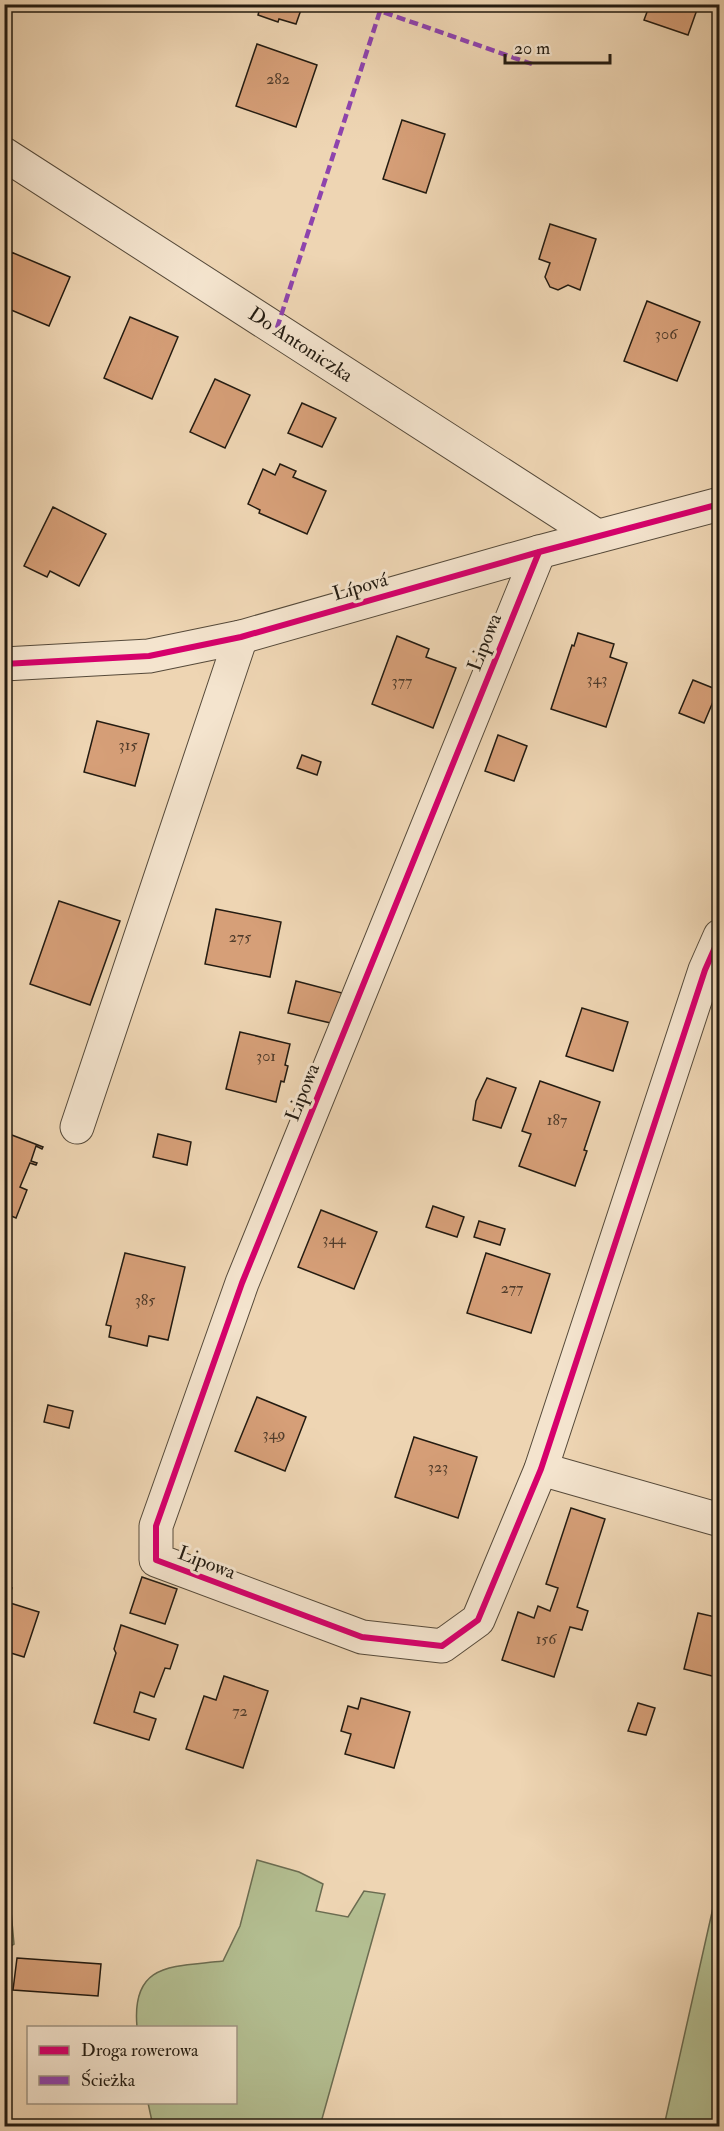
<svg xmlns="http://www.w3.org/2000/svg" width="724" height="2131" font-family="'IM FELL Double Pica',serif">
	<rect width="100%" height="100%" fill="#eed5b3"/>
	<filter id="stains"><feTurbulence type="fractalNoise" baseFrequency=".00333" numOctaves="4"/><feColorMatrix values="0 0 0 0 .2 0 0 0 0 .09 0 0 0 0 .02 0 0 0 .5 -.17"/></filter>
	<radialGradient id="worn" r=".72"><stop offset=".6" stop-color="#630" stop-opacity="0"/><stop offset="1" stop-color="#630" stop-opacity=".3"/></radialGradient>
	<g fill="#b3be91" stroke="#6b6c51" stroke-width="1.5">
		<polygon points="5,1846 14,1944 5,1950 4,1950"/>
		<path d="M257 1860 299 1872 323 1884 316 1911 348 1917 364 1891 385 1894 320 2126H153L148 2103 236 2102V2028L137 2027C131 1961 174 1967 223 1961L240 1926Z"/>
		<polygon points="719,1881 719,2126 664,2126"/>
	</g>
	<g fill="#d69f78" stroke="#231b11" stroke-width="1.5">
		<polygon points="261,4 303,4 296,24 279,19 278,22 258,15"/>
		<polygon points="650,4 699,4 688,35 644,20"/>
		<polygon points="257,44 317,65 296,127 236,106"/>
		<polygon points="402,120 445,134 426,193 383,179"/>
		<polygon points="550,224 596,239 580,290 568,285 558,290 550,287 545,277 550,263 539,259"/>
		<polygon points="11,252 70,277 49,326 4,307 4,268"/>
		<polygon points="647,301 700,322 677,381 624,361"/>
		<polygon points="130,317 178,337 152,399 104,378"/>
		<polygon points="215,379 250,395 225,448 190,432"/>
		<polygon points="302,403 336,418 322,447 288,433"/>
		<polygon points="280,464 296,471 293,477 326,491 307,534 259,513 260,510 248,504 263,469 275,475"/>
		<polygon points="53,507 106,534 79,586 50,571 47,577 24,566"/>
		<polygon points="578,633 614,644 610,657 627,663 606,727 551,709 572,645 574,646"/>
		<polygon points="397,636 429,649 426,657 456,668 433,728 372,704"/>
		<polygon points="693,680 718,690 704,723 679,713"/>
		<polygon points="97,721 149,734 135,786 84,772"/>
		<polygon points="498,735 527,746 514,781 485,771"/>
		<polygon points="302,755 321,762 317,775 297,768"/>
		<polygon points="59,901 120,921 90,1005 30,984"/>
		<polygon points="216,909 281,922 270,977 205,964"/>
		<polygon points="296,981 342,993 335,1024 288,1013"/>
		<polygon points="582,1008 628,1022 613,1071 566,1056"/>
		<polygon points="240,1032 290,1044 285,1065 288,1066 284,1082 281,1081 276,1102 226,1089"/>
		<polygon points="487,1078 516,1088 501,1128 473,1120 476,1101"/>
		<polygon points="540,1081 600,1102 584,1150 587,1151 575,1186 519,1166 531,1134 522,1131"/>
		<polygon points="4,1132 43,1147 42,1149 36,1146 31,1161 37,1163 36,1165 30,1163 20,1187 27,1190 16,1218 4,1213"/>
		<polygon points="158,1134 191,1142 187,1165 153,1157"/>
		<polygon points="433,1206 464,1217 457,1237 426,1227"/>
		<polygon points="321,1210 377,1232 354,1289 298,1267"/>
		<polygon points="479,1221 505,1229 500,1245 474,1237"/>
		<polygon points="125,1253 185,1267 168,1340 149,1336 147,1346 109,1337 111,1326 106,1325"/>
		<polygon points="486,1253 550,1274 531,1333 467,1313"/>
		<polygon points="257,1397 306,1417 285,1471 235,1451"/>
		<polygon points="48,1405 73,1411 69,1428 44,1422"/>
		<polygon points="414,1437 477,1457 458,1518 395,1497"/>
		<polygon points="571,1508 605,1519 577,1607 588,1611 582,1630 570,1627 554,1677 502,1660 518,1612 534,1618 538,1606 550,1611 558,1588 546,1584"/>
		<polygon points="142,1577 177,1589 165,1624 130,1613"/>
		<polygon points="4,1585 12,1588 7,1602 39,1612 24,1657 4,1651"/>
		<polygon points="698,1613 720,1618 720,1678 684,1669"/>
		<polygon points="121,1625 178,1645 170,1669 165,1668 154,1697 140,1692 134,1712 156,1719 149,1740 94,1723 116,1653 114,1649"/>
		<polygon points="224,1676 268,1691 243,1768 186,1749 204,1696 216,1700"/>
		<polygon points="361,1698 410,1712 394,1768 345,1754 351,1734 341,1731 348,1706 358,1709"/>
		<polygon points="638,1703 655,1708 646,1735 628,1731"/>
		<polygon points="17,1958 101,1964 98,1996 13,1990"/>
	</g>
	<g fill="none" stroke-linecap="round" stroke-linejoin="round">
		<defs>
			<g id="street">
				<polyline points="4,154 597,536"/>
				<polyline points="539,552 242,1283 156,1526 156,1560 362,1637 442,1646 478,1620 541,1469 705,970 720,936"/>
				<polyline points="4,664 149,656 241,637 539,552 720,504"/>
				<polyline points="77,1127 241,637"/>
				<polyline points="541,1469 720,1520"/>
			</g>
		</defs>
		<use href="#street" stroke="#564a3a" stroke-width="35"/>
		<use href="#street" stroke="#f4e4ce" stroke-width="33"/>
		<polyline stroke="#8e44ad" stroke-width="4.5" stroke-dasharray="9 4.5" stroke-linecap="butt" points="277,328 380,11 532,64"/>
		<defs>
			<g id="cycleway">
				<polyline points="539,552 242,1283 156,1526 156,1560 362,1637 442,1646 478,1620 541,1469 705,970 720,936"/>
				<polyline points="4,664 149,656 241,637 539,552 720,504"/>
			</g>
		</defs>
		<use href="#cycleway" stroke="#f4e4ce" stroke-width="10"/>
		<use href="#cycleway" stroke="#d6006c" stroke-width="6"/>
	</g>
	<g text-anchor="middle" stroke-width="6" stroke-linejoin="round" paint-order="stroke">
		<g font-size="16" fill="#503c2b">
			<text x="278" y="84">282</text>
			<text x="666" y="339">306</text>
			<text x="597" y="684">343</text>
			<text x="402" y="686">377</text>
			<text x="128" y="750">315</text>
			<text x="240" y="942">275</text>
			<text x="266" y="1061">301</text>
			<text x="557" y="1125">187</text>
			<text x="334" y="1244">344</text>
			<text x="512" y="1293">277</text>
			<text x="145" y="1305">385</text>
			<text x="274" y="1439">349</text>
			<text x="438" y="1472">323</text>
			<text x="546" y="1644">156</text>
			<text x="240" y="1716">72</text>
		</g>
		<g font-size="20" fill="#231b11" stroke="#f4e4ce">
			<text transform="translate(301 344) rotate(33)" y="7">Do Antoniczka</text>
			<text transform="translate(360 586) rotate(-16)" y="7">Lípová</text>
			<text transform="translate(484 642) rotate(-68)" y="7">Lipowa</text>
			<text transform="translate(302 1092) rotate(-68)" y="7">Lipowa</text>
			<text transform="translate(207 1562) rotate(21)" y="7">Lipowa</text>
		</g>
	</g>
	<rect width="724" height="2131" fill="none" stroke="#eed5b3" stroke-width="24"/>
	<rect x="6" y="6" width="712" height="2119" fill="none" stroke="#231b11" stroke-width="3"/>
	<rect x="12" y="12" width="700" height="2107" fill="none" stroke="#231b11" stroke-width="1.5"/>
	<rect x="27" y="2026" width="210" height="78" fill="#f4e4ce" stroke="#a09482" stroke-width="1.5"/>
	<rect x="39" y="2046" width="30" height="9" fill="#d6006c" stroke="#a09482" stroke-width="1.5"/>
	<text x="81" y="2056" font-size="18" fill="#231b11">Droga rowerowa</text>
	<rect x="39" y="2076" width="30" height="9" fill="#8e44ad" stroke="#a09482" stroke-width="1.5"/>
	<text x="81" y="2086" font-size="18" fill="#231b11">Ścieżka</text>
	<path d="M505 54v9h105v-9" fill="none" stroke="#231b11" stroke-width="3"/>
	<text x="514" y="54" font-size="18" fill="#231b11" stroke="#f4e4ce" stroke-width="4.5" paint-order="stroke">20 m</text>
	<rect width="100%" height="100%" filter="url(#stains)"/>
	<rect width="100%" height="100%" fill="url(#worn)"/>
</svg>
